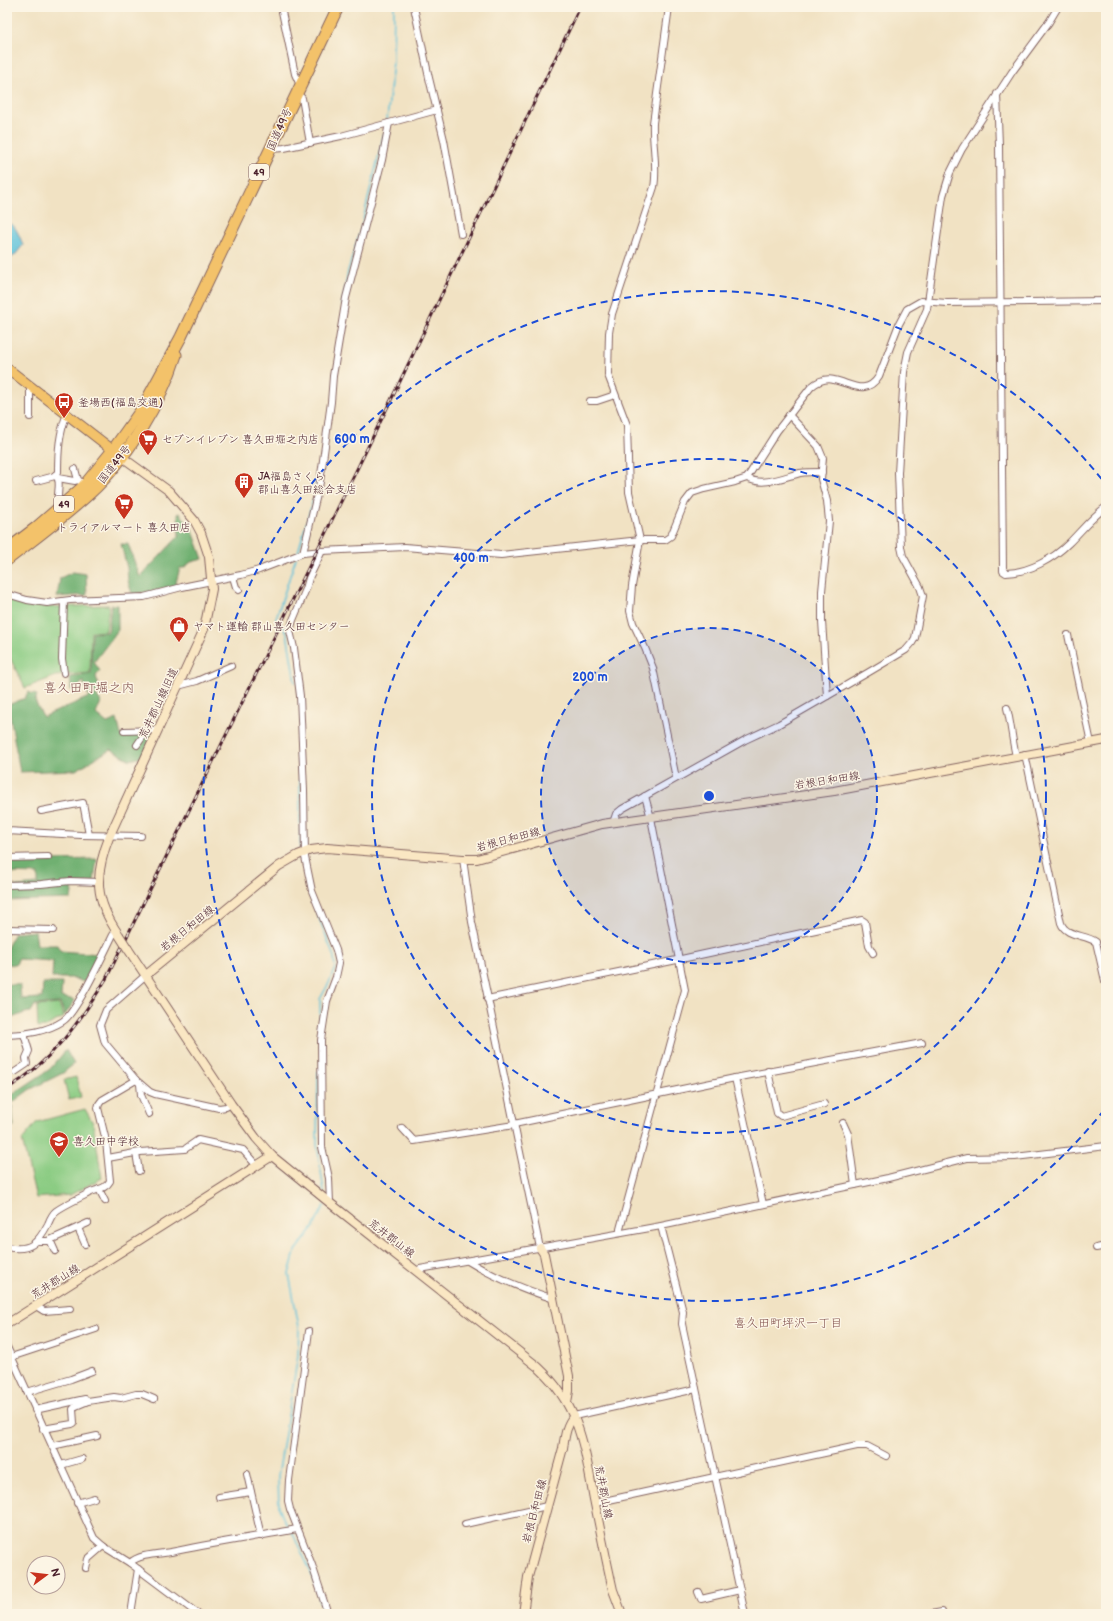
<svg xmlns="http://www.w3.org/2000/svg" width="1113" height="1621" font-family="'Balsamiq Sans','Klee One',sans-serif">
	<rect width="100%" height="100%" fill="#fcf5e5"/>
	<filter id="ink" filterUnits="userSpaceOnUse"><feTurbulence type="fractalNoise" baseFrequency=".025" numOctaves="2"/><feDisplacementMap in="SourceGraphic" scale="8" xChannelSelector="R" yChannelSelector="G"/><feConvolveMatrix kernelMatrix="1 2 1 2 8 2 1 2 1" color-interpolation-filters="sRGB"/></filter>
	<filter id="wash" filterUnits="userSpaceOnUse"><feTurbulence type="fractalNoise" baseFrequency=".012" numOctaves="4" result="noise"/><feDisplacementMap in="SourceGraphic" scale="16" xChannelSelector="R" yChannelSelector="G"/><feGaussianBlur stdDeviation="0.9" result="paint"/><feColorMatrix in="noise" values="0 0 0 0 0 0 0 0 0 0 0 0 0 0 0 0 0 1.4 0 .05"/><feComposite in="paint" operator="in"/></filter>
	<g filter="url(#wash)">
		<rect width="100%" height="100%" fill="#f1e2c3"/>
		<g fill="#8bcc83" stroke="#6a7657">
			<polygon points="7,599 29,605 49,607 109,605 106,631 91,632 90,673 56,676 25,688 7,652"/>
			<polygon points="59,1004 64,1017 44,1027 38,1028 37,1006"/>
			<polygon points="76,1077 81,1097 69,1100 64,1080"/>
			<polygon points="85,1109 93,1123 102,1178 70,1195 36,1198 22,1140 37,1122"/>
		</g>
		<g fill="#70b071" stroke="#5d684e">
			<polygon points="180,513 193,531 203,559 191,562 184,568 180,568 175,586 155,591 132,594 128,581 127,568 121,544 128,544 140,577 179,536 178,514"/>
			<polygon points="73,572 86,574 87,595 57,597 60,578"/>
			<polygon points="111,605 118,605 118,630 94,662 100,671 96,676 100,691 88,695 83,681 78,688 71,690 70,677 91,674 92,633 108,632"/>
			<polygon points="28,692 37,695 35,701 43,717 96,694 101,702 96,714 107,723 117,719 121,735 153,733 142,757 130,760 111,749 76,770 20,772 8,705 25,698"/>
			<polygon points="97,859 94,881 73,885 71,899 7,901 7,887 38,884 38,874 7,873 7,861"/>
			<polygon points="35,931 37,945 57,945 61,951 99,954 84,982 72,978 52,978 53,961 18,959 16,965 7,964 7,947 15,933"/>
			<path d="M43 983H62L61 997 75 1000 65 1015 60 1003 35 1005 31 1012C20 1013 17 1018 7 1018V1004L10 1001 9 997H7V984L20 985 21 999 42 998Z"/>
			<polygon points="66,1050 74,1064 63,1073 29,1090 12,1103 14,1126 7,1128 7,1098 50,1069"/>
		</g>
		<path fill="#5dc2db" stroke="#547083" d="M11 224C16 226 21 240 23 245L15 255 7 261V225Z"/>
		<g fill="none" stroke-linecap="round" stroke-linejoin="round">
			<g stroke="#5dc2db" stroke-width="1.5">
				<polyline points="387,121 393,61 394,7"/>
				<polyline points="342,305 348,271 361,228 384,134"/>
				<polyline points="314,495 318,473"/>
				<polyline points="298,552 313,500"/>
				<polyline points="295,682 287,633 283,627 276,621 276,618 296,558"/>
				<polyline points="300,771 300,851"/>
				<polyline points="302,857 311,897 334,957 335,968 329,983 320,999 320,1026"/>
				<polyline points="318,1072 317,1144 324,1192"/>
				<polyline points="290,1529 284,1520 279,1508 278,1476 298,1355 299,1327 289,1274 295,1252 313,1228 324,1206"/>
				<polyline points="292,1532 310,1570 324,1614"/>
			</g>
		</g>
	</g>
	<g filter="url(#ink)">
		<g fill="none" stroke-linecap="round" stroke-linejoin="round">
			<defs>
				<g id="street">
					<polyline points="281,7 295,74 300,85"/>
					<polyline points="414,7 429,78 444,140 461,234"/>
					<path d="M669 7 653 123C652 145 658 166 654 187L612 314 609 333 608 375 627 425 629 492 640 540 632 586 630 611 633 623 645 648 653 668 676 778"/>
					<polyline points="296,93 302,98 310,143"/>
					<path d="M997 94 999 145 1003 571 1006 573C1029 572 1052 560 1069 543 1081 531 1092 517 1106 507"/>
					<polyline points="270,149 284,148 341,136 437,110"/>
					<polyline points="590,401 597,401 615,395"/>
					<polyline points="789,415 818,446 823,458 821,479 827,501 829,521 822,591 822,621 827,696"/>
					<polyline points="30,417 30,386"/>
					<polyline points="75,469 78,480 81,482"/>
					<path d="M55 475C64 483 53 497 61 507"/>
					<polyline points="58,478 75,481 78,480"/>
					<path d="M747 478C763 487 784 477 800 473 807 472 814 472 822 472"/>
					<path d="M36 481 55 476 58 472C58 452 59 433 67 414"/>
					<polyline points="322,551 309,578 306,589 293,620 290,631 294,648 300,696 304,790 305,857 312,891 336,950 339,963 336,977 327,1001 321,1040 322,1147 329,1178 330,1203"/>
					<polyline points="303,553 320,482 331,402 333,376 346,298 382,160 389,123"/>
					<polyline points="233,577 236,587 239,590"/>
					<path d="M7 594 27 600 47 603 70 600 144 597 182 587 241 575 259 570 303 553 322 551 405 547 501 555 640 540H665L671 536 685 502 692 493 704 489 735 482 747 478 777 431 811 387C818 381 826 378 834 380 850 383 866 397 879 376L899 324 907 309 921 301 947 303 1106 301"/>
					<polyline points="64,601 62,659 64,673"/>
					<polyline points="1068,635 1091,743"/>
					<polyline points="178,686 197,681 231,666"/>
					<path d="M1007 708C1011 724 1012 740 1016 756"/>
					<polyline points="124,731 158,730"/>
					<polyline points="137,745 148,729"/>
					<path d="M1025 754 1061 923C1066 937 1085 934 1096 942L1106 985"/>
					<polyline points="41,811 83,803 89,835"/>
					<polyline points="613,823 616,814 622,809 745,740 779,724 869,672 906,650 912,643 915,638 923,596 920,587 903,556 901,547 898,473 904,372 908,352 927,309 943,196 950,173 962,149 1012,72 1049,22 1058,7"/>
					<polyline points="7,831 81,835 141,836"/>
					<polyline points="7,858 48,857"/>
					<polyline points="463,859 472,922 540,1248"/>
					<polyline points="7,885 41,884 70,881 99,882"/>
					<polyline points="7,929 53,930"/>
					<polyline points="146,975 106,1010 100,1025 105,1043 136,1080 150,1092 155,1094 219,1108 226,1107 231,1104"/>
					<polyline points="487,999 672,961 862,920 865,922 869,946 873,953"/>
					<path d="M7 1035C25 1035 48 1031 63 1021 77 1012 104 953 113 935L117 932"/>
					<polyline points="768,1071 777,1113 781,1116 824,1104"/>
					<polyline points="15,1072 27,1064 26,1058 29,1051 24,1034"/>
					<polyline points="735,1078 763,1204"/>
					<polyline points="140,1084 141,1095 149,1114"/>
					<polyline points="843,1123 848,1134 855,1185"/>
					<polyline points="514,1124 735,1078 922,1043"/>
					<polyline points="402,1128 414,1141 514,1125"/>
					<polyline points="136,1153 139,1171"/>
					<polyline points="108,1158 140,1152 185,1149 198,1140 243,1150 257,1166"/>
					<polyline points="99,1189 105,1201"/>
					<polyline points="661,1226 681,1304 683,1312 682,1324 745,1614"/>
					<polyline points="78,1228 85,1244"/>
					<polyline points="620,1233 620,1229 685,990 651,818 645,796"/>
					<polyline points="50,1240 55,1251"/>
					<polyline points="37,1241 48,1241 88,1223"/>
					<path d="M7 1247C30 1252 38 1243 48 1224 50 1219 52 1214 56 1211 66 1204 78 1199 89 1193 96 1189 105 1190 110 1181L106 1141 98 1108 99 1104 102 1100 136 1080"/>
					<polyline points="1096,1248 1106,1246"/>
					<path d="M468 1261C495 1278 523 1289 554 1299"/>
					<polyline points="416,1271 420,1269 661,1226 888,1178 967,1158 1015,1157 1106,1146"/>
					<polyline points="36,1306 44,1311 70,1309"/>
					<polyline points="309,1331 289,1480 288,1501 290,1509 312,1565 328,1614"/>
					<polyline points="7,1347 94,1538 103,1546 130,1563 198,1614"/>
					<polyline points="11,1357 96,1329"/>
					<polyline points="27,1392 71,1379 92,1371"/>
					<polyline points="35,1410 85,1399"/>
					<polyline points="574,1416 696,1389"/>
					<polyline points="43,1429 72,1424 74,1423 73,1409 76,1406 88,1401 114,1397 121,1398 136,1394 142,1394 154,1399"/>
					<polyline points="52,1446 97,1436"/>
					<polyline points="61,1465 82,1459"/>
					<polyline points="247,1474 261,1536"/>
					<polyline points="219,1497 251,1492"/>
					<polyline points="77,1503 94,1498"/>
					<polyline points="595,1503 857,1446 867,1446 886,1456"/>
					<polyline points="465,1524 547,1506"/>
					<path d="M130 1563C139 1554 159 1554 171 1552 213 1543 255 1537 297 1529"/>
					<polyline points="86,1568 88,1559 103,1546"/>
					<polyline points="698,1592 701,1599 740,1590"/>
					<polyline points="131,1614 138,1569"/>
					<polyline points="931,1614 942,1612"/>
				</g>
				<g id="secondary">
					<path d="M119 935C94 899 94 875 110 835L204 629 212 589 209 557 201 533 194 520 169 491 122 457"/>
					<path d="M128 949 231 1104 256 1138 272 1156 330 1203 538 1367C580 1406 584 1446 594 1499 600 1529 606 1559 613 1590L622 1614"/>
					<polyline points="146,975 279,866 298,855 311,850 327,848 463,859 477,859 602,824 834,791 1106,740"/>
					<polyline points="540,1248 544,1254 569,1376 569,1391 567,1402"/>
					<polyline points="7,1324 272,1156"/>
					<path d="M523 1614 528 1577 563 1448C565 1436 566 1425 574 1416"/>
				</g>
				<polyline id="primary" points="7,368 118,454"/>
				<g id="highway">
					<polyline points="7,550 37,527 83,487 113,450 142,409 181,337 338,7"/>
					<path d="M7 560C35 538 64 517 90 493 126 460 161 402 176 355"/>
				</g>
			</defs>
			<use href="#street" stroke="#846360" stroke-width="8"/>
			<use href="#secondary" stroke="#846360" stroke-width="10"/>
			<use href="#primary" stroke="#846360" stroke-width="11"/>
			<use href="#highway" stroke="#846360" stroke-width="13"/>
			<use href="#street" stroke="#fff" stroke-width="6"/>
			<use href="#secondary" stroke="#fae7c3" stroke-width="8"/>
			<use href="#primary" stroke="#f3c26a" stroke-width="9"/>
			<use href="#highway" stroke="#f3c26a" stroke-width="11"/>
			<defs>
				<path id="rail" d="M7 1089C50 1063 80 1022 106 979L391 400 580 7"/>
			</defs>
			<use href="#rail" stroke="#4a1f2b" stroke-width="3"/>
			<use href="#rail" stroke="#fcf5e5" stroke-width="1.5" stroke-dasharray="4.5" stroke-linecap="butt"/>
			<defs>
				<polyline id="secondary-bridge" points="119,935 128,949"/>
			</defs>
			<use href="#secondary-bridge" stroke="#846360" stroke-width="10" stroke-linecap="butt"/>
			<use href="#secondary-bridge" stroke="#fae7c3" stroke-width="8"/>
		</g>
	</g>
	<circle cx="709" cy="796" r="168" fill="#1d4ed8" fill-opacity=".12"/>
	<g fill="none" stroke="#1d4ed8" stroke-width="2" stroke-dasharray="7 5">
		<circle cx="709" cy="796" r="168"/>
		<circle cx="709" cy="796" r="337"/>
		<path d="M1104 1110A505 505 0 1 1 1104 482"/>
	</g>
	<defs>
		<symbol id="bus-pin" viewBox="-11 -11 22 30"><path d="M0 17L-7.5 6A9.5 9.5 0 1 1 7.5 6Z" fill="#c8321e" stroke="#fcf5e5"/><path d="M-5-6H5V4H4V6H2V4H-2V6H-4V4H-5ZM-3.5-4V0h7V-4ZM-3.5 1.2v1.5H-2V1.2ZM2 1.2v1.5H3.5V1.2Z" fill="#fff"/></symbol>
		<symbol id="supermarket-pin" viewBox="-11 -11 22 30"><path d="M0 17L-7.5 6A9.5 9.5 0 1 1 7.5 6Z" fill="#c8321e" stroke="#fcf5e5"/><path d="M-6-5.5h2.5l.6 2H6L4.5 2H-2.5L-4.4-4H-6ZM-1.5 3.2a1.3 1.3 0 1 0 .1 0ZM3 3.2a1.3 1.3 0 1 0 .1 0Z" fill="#fff"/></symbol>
		<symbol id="building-pin" viewBox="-11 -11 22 30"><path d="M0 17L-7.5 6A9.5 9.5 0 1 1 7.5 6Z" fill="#c8321e" stroke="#fcf5e5"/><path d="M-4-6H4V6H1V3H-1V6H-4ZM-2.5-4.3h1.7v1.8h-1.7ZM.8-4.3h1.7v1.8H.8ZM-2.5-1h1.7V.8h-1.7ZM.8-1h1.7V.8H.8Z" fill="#fff"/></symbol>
		<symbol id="shop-pin" viewBox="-11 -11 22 30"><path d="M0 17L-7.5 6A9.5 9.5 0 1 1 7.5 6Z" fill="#c8321e" stroke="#fcf5e5"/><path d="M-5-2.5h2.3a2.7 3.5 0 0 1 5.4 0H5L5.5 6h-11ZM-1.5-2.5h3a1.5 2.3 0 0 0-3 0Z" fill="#fff"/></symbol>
		<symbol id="school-pin" viewBox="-11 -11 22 30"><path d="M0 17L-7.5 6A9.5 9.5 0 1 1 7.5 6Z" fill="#c8321e" stroke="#fcf5e5"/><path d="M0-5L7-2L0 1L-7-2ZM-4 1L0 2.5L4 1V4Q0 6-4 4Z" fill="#fff"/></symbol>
	</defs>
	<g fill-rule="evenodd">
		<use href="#bus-pin" x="53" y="391" width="22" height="30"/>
		<use href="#supermarket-pin" x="137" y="428" width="22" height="30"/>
		<use href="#building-pin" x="233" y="471" width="22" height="30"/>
		<use href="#supermarket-pin" x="113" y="492" width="22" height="30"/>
		<use href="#shop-pin" x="168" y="615" width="22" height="30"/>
		<use href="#school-pin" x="48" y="1130" width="22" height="30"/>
	</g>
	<g text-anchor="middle" stroke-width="3" stroke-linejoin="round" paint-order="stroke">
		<g fill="#fcf5e5" stroke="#7f5f63" stroke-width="1">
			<rect x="249" y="164" width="20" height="16" rx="3"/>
			<rect x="54" y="496" width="20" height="16" rx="3"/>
		</g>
		<g font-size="10" font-weight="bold" fill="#4a1f2b">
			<text x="259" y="176">49</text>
			<text x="64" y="508">49</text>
		</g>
		<g font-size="11" fill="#4a1f2b" stroke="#fcf5e5">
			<text transform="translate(279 129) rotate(-66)" y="4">国道49号</text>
			<text transform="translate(114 464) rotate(-52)" y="4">国道49号</text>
			<text transform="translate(158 703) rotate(-65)" y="4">荒井郡山線旧道</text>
			<text transform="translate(827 780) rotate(-9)" y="4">岩根日和田線</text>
			<text transform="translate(508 839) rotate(-15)" y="4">岩根日和田線</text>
			<text transform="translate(187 928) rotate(-39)" y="4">岩根日和田線</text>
			<text transform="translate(392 1238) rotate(38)" y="4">荒井郡山線</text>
			<text transform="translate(55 1281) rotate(-32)" y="4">荒井郡山線</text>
			<text transform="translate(604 1492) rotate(79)" y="4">荒井郡山線</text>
			<text transform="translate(534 1511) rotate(-75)" y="4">岩根日和田線</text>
		</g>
		<g font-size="11" fill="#4a1f2b" stroke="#fcf5e5" text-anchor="start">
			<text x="78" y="406">釜場西(福島交通)</text>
			<text x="162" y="443">セブンイレブン 喜久田堀之内店</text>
			<text x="258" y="480">JA福島さくら<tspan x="258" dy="13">郡山喜久田総合支店</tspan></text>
			<text x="124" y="531" text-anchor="middle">トライアルマート 喜久田店</text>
			<text x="193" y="630">ヤマト運輸 郡山喜久田センター</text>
			<text x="73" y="1145">喜久田中学校</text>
		</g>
		<g font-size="12" fill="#835350" stroke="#fcf5e5">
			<text x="788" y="1327">喜久田町坪沢一丁目</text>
		</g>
		<g font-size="13" fill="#835350" stroke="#fcf5e5">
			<text x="89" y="692">喜久田町堀之内</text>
		</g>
	</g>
	<circle cx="709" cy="796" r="6" fill="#1d4ed8" stroke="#fcf5e5" stroke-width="2"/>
	<g font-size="12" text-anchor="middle" font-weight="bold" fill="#1d4ed8" stroke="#fcf5e5" stroke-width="3" stroke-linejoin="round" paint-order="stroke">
		<text x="352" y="443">600 m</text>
		<text x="471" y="562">400 m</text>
		<text x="590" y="681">200 m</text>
	</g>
	<rect width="1113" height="1621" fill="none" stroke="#fcf5e5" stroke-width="24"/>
	<g transform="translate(46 1575) rotate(75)"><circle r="19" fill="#fcf5e5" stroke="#b59f9b"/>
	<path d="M0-3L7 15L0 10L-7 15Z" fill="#c8321e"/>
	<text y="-6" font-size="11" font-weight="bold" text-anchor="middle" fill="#4a1f2b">N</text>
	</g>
</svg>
